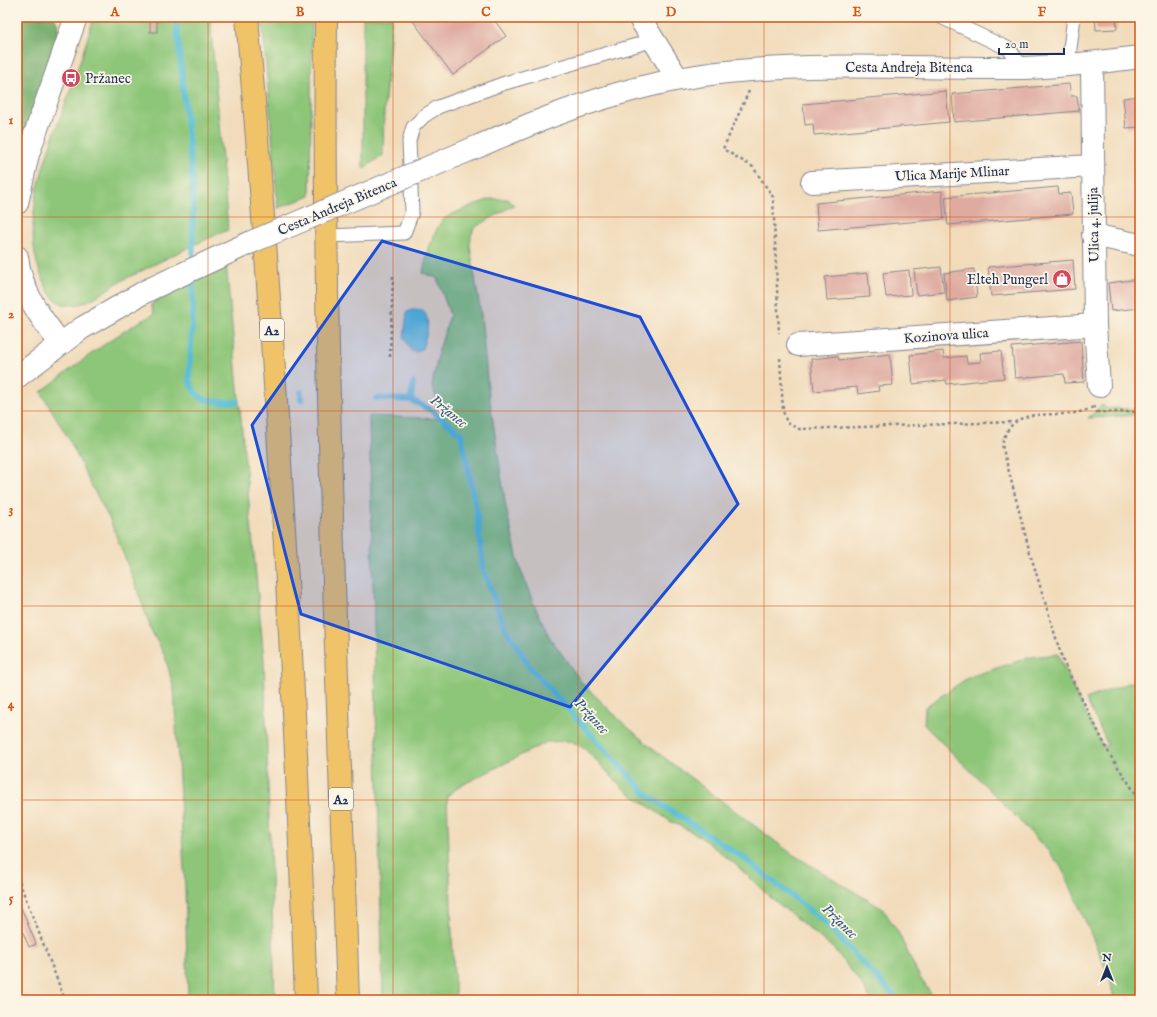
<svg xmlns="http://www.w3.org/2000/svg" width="1157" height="1017" font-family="'IM FELL English',serif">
	<rect width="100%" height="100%" fill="#fcf5e5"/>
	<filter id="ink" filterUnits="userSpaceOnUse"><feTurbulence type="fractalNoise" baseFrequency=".025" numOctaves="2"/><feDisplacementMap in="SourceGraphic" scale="8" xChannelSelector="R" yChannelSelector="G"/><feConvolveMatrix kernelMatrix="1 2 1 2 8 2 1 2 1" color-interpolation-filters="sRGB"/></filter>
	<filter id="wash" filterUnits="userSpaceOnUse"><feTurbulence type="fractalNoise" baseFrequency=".012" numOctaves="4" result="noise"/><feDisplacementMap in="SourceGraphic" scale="16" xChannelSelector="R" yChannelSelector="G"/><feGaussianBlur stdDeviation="0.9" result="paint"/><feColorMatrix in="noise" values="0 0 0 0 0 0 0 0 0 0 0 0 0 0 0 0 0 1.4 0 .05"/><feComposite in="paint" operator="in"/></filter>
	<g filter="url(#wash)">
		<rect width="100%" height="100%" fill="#f1dbbb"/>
		<g fill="#8ec679" stroke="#547a6c">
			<path d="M94 17H210L228 230C191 245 156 264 121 281 106 289 88 306 69 305 55 304 49 294 44 282 15 221 50 147 71 89 79 65 87 41 94 17Z"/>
			<polygon points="262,17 312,17 310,196 278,208"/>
			<polygon points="363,17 392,17 384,112 383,155 363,169"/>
			<path d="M490 199H508L514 205 474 228 471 236 470 246 481 315 488 388 506 508 519 565 532 600 549 636 582 683 623 723 654 750 792 854 883 909 898 932 919 976 935 1000H871L860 982 834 949 769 896 735 864 698 835 670 821 626 791 585 749 571 741 547 742 460 786 447 796 453 959 456 1000H383L369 416 444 419 432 385 439 350 450 315 437 278 423 273C425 259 433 232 442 221 448 214 480 203 490 199Z"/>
			<path d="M226 263 264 659 275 1000H188L185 887 174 689 165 656 152 632 137 589 110 520 89 481 70 441 41 392C78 364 113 335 154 314L151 304Z"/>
			<polygon points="1102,405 1109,408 1140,409 1140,415 1088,418"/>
			<polygon points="1058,654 1076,695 1103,747 1108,745 1086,699 1134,681 1140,682 1140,1000 1114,1000 1110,979 1073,892 1061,867 1049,852 1000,800 924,725 925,707 969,677 1031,657"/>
		</g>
		<polygon fill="#72ab69" stroke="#466d64" points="17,17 54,17 58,25 59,36 17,154"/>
		<path fill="#57bdd5" stroke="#39769a" d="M412 310H423C432 322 426 336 422 349L416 352 411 351 404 337 407 312Z"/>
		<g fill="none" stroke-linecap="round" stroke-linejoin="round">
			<g stroke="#57bdd5" stroke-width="6">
				<polyline points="176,17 193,186 193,265"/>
				<path d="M193 274V310L189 380C197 405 214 402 237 402"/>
				<polyline points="301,392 301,400"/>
				<polyline points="376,398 411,400 431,410 461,434 477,513 483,568 503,623 531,669 648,796 745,859 823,921 898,1000"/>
				<polyline points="411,400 413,383"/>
			</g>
		</g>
		<g id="blocks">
			<g fill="#dfaba1">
				<polygon points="410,17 492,17 506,36 453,75"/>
				<polygon points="1095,17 1116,17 1117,29 1096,30"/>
				<rect x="150" y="18" width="7" height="14"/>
				<polygon points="1069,84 1071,96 1077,96 1079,111 954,122 952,94"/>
				<polygon points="946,91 949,122 814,135 813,124 805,125 803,104"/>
				<polygon points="1140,96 1140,127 1126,128 1123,98"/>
				<polygon points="1058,187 1059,194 1071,193 1073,214 948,225 945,197"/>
				<polygon points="942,191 944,219 818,230 816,203"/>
				<polygon points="1073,260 1075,289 991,296 988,267"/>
				<polygon points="941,267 944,292 917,295 914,270"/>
				<polygon points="974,269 977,297 947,301 944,273"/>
				<polygon points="909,270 911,295 886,297 883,273"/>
				<polygon points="868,273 870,297 827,300 825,277"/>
				<polygon points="1140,279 1140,308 1111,311 1108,283"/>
				<polygon points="1081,341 1084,382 1065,383 1064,374 1015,378 1012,347"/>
				<polygon points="943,351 944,358 966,356 967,363 981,362 980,353 1001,351 1004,378 947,384 946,380 913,384 910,355"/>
				<polygon points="890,354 893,385 878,386 879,391 858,394 857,387 814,391 811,359 838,356 839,360"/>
				<polygon points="17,898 36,944 29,947 17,918"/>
			</g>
		</g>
	</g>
	<g filter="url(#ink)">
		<use href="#blocks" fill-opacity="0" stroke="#86858c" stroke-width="1"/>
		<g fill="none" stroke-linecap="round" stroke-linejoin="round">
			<defs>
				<g id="service">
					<polyline points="941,17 1009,49 1023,68"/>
					<polyline points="1068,65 1074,17"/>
					<polyline points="326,236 404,233 412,212 409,141 413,127 424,116 438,107 505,83 654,40"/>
				</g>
				<g id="minor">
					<polyline points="639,17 678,79"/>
					<polyline points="1092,64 1095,325 1099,386"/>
					<polyline points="812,182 1092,166"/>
					<polyline points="17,203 28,154 76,17"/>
					<polyline points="1093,235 1140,245"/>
					<path d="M17 257C21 291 40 317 60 343"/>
					<polyline points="798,345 1095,325"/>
				</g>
				<g id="tertiary">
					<path d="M479 146C558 111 640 81 727 72 825 62 924 69 1022 68 1062 67 1101 62 1140 57"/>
					<polyline points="17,377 82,328 146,291"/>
				</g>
				<g id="motorway">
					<path d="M247 17C275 344 295 672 306 1000"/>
					<path d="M326 17C323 345 337 672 348 1000"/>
				</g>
			</defs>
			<use href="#service" stroke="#86858c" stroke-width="15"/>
			<use href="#minor" stroke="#86858c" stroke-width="24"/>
			<use href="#tertiary" stroke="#86858c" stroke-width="24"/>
			<use href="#motorway" stroke="#86858c" stroke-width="24"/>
			<g stroke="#86858c" stroke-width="2.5" stroke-dasharray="3 3" stroke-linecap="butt">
				<polyline points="749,91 723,149 753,167 773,197 779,333"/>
				<polyline points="390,357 393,276"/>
				<polyline points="780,358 783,411 787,423 799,429 1013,422"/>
				<polyline points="1094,406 1097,412 1140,412"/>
				<path d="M1093 407C1061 425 1013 397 1002 445L1030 553 1063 661 1110 755 1140 800"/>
				<polyline points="17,876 65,1000"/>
			</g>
			<use href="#service" stroke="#fff" stroke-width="13"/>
			<use href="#minor" stroke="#fff" stroke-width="22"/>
			<use href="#tertiary" stroke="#fff" stroke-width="22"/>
			<use href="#motorway" stroke="#f1c369" stroke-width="22"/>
			<defs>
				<polyline id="tertiary-bridge" points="146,291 249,243 479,146"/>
			</defs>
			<use href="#tertiary-bridge" stroke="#86858c" stroke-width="24" stroke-linecap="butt"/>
			<use href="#tertiary-bridge" stroke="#fff" stroke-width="22"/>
		</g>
	</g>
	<path fill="#1d4ed8" fill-opacity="0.2" stroke="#1d4ed8" stroke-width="3" stroke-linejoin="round" d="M382 241 640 317 738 504 570 707 301 614 252 425Z"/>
	<path fill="none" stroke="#d45514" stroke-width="1" stroke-opacity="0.55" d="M208 17V1000M393 17V1000M578 17V1000M764 17V1000M950 17V1000M17 217H1140M17 411H1140M17 606H1140M17 800H1140"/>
	<defs>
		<symbol id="bus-disc" viewBox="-11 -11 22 22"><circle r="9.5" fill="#d1495b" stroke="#fcf5e5"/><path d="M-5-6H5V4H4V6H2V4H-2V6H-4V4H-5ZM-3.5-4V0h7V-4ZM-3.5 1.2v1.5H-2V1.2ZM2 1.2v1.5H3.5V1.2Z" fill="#fff"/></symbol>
		<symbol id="shop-disc" viewBox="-11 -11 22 22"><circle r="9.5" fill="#d1495b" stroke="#fcf5e5"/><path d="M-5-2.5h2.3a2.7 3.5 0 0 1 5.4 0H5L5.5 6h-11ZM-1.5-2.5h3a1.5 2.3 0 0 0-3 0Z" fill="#fff"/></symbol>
	</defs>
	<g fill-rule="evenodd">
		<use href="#bus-disc" x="60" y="67" width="22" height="22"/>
		<use href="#shop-disc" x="1051" y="268" width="22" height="22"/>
	</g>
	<g text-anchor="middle" stroke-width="3.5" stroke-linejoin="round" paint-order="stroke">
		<g fill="#fcf5e5" stroke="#5e6a86" stroke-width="1">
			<rect x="260" y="319" width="24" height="22" rx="3"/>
			<rect x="329" y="788" width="24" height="22" rx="3"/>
		</g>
		<g font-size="13" font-weight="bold" fill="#1b2f5e">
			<text x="272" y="335">A2</text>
			<text x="341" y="804">A2</text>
		</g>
		<g font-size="14" fill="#1b2f5e" stroke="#fcf5e5">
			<text x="909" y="72">Cesta Andreja Bitenca</text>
			<text transform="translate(952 173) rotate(-3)" y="5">Ulica Marije Mlinar</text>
			<text transform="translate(337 206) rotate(-23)" y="5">Cesta Andreja Bitenca</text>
			<text transform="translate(1093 225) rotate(-91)" y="5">Ulica 4. julija</text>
			<text transform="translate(946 335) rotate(-4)" y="5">Kozinova ulica</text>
		</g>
		<g font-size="14" fill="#1b2f5e" stroke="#fcf5e5" text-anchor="start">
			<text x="85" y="83">Pržanec</text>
			<text x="1048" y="284" text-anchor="end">Elteh Pungerl</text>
		</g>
		<g font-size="15" font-style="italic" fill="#2d5a82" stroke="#fcf5e5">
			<text transform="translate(449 411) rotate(39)" y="5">Pržanec</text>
			<text transform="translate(592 716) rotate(47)" y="5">Pržanec</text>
			<text transform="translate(840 921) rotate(44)" y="5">Pržanec</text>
		</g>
	</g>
	<rect width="1157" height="1017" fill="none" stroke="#fcf5e5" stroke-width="44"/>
	<g transform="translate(1107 967)" stroke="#fcf5e5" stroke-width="3" paint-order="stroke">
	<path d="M0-3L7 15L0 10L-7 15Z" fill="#1b2f5e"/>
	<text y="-6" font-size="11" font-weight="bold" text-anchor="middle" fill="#1b2f5e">N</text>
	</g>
	<path d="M999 48v6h65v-6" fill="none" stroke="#1b2f5e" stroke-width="2"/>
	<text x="1005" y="48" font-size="12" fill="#1b2f5e" stroke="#fcf5e5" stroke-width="3" paint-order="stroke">20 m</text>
	<rect x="22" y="22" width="1113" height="973" fill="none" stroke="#d45514" stroke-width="1.5"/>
	<g font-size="13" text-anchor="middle" font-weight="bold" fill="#d45514">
		<text x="115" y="16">A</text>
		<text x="300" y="16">B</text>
		<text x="486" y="16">C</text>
		<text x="671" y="16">D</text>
		<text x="857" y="16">E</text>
		<text x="1042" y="16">F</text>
		<text x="11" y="124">1</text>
		<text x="11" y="318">2</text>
		<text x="11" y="513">3</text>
		<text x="11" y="708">4</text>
		<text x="11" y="902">5</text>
	</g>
</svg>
